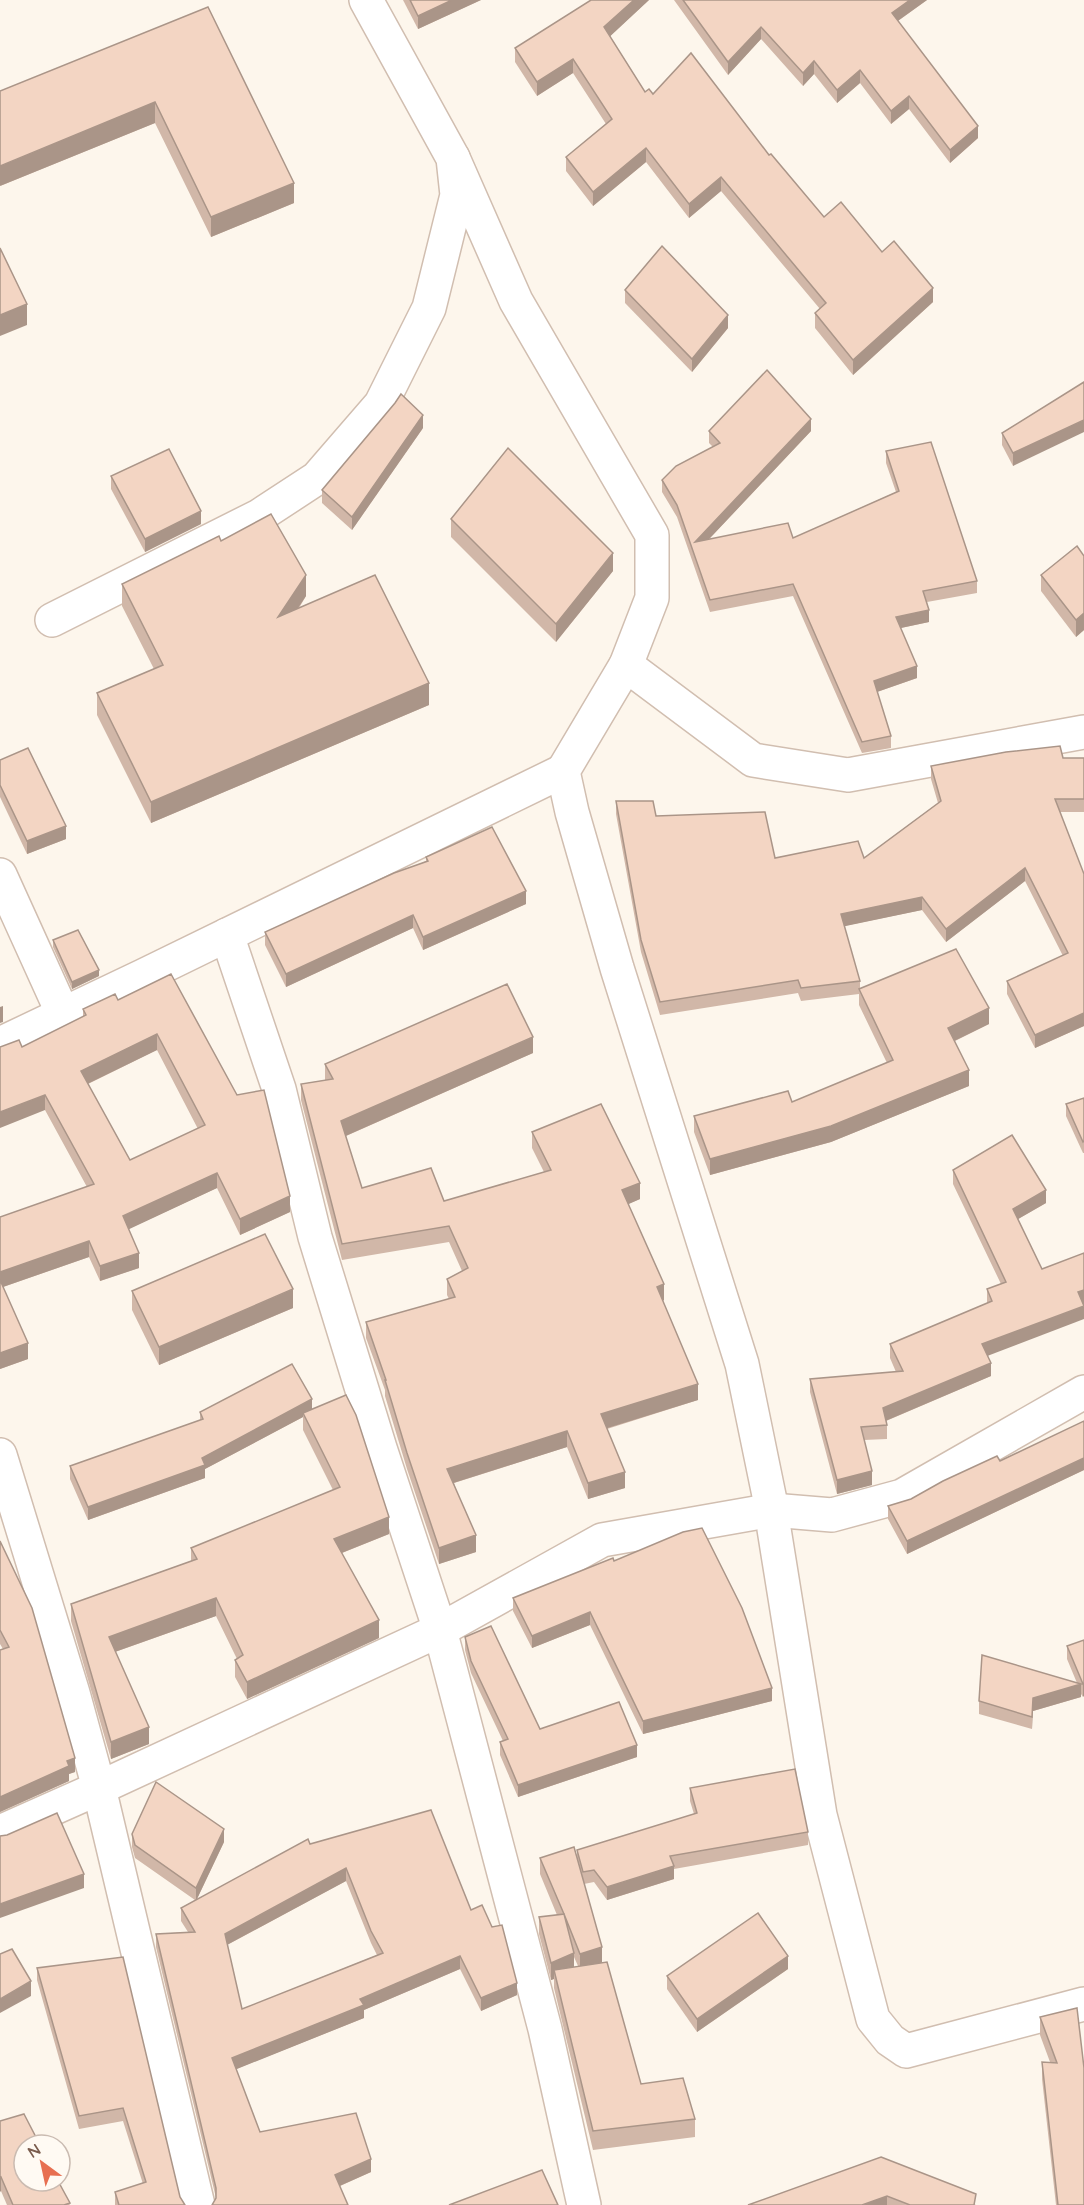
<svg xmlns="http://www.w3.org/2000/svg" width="1084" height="2205" font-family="Quicksand,sans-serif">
	<rect width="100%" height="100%" fill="#fdf6ec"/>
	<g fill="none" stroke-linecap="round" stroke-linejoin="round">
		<defs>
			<g id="street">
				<polyline points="453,158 516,301 652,535 652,598 626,665 563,771 572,812 617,968 742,1364 772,1510"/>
				<polyline points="52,620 259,516 317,478 381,404 429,308 457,195 453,158 366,0"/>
				<polyline points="626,665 753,760 848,775 1084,732"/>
				<polyline points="0,875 63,1014"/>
				<polyline points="227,935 279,1089 315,1237 380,1448 440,1630 545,2029 584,2205"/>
				<polyline points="0,1044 143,976 563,771"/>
				<polyline points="0,1455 73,1693 99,1788 198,2205"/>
				<polyline points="774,1529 820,1815 873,2019 890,2040 906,2051 1084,2004"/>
				<polyline points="0,1832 99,1788 440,1630 602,1540 772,1510 832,1515 902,1496 1084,1392"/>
			</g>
		</defs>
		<use href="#street" stroke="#d1beb0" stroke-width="36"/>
		<use href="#street" stroke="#fff" stroke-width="33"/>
	</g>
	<g fill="#d1b7a8" fill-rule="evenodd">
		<polygon points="403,0 481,0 418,29"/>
		<polygon points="591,0 649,0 610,36 645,92 653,94 769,155 824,217 882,252 933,302 853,375 815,328 815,313 820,309 721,191 689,218 646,162 593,206 566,171 566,157 606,124 573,73 537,96 515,62 515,48"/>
		<polygon points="674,0 927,0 898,21 978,138 950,163 909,109 891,124 860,83 837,103 814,74 803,86 761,39 728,75"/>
		<polygon points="208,7 294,203 211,237 155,123 0,186"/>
		<polygon points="625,290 728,328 692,372 625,303"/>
		<polygon points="1084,382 1013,466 1002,445 1002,433"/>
		<polygon points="423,428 352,530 322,503 322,490"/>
		<polygon points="709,431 811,431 709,539 793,538 896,492 886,463 886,451 977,581 977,593 927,602 929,622 901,628 917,678 877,692 891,736 891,748 862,753 793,596 710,612 677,517 662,492 662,480 713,447 709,443"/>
		<polygon points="111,476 201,524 145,552 111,489"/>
		<polygon points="451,519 613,571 556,642 451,537"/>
		<polygon points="221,541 306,596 299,608 429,705 151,823 97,715 97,693 154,669 122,606 122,584"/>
		<polygon points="1084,556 1084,630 1076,637 1041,591 1041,575"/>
		<polygon points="1063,758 1084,758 1084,812 1060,812 1084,874 1084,1026 1035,1048 1007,994 1007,981 1063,956 1025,881 946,942 922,910 844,926 860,981 860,988 989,1024 955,1041 969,1086 831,1142 710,1175 694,1132 694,1116 792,1102 887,1063 859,1005 859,994 801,1001 798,993 660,1015 641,952 616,814 616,801 775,858 864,858 938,803 931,779 931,766"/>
		<polygon points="0,760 66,839 27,854 0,797"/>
		<polygon points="426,857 526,904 423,950 413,928 286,987 265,945 265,932 426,861"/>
		<polygon points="53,940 99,976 72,989 53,947"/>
		<path d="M171 974 290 1212 240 1235 217 1188 128 1229 139 1268 100 1281 89 1257 3 1287 28 1359 0 1369V1217L87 1187 45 1110 22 1047 83 1017V1009L118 1000ZM157 1050 198 1129 130 1160 88 1084Z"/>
		<polygon points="533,1053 346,1136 362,1188 444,1201 544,1172 532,1148 532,1132 640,1199 628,1204 664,1300 663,1301 698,1400 607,1429 625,1488 588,1499 567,1447 454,1483 476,1552 439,1564 407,1469 385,1396 385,1390 366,1338 366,1322 449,1299 447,1295 447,1279 462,1271 449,1242 342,1260 301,1100 301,1084 325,1080 325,1064"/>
		<polygon points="1084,1098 1084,1153 1083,1153 1066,1116 1066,1104"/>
		<polygon points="953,1170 1046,1203 1018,1219 1042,1269 988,1356 991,1376 886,1421 887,1425 887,1439 864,1440 872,1485 837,1494 810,1392 810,1379 896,1372 890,1358 890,1344 987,1303 987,1289 1001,1284 953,1184"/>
		<polygon points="132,1291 293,1308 159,1365 132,1310"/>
		<polygon points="312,1409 389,1534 342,1553 379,1638 247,1699 235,1677 235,1660 237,1659 216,1616 115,1652 149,1744 111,1759 71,1621 71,1604 191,1561 191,1548 333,1490 303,1430 303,1417 205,1469 205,1478 88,1520 70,1479 70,1466 200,1420 200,1412"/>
		<polygon points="1084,1421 1084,1470 907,1554 888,1519 888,1506 911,1499 1000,1461"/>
		<polygon points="0,1541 75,1772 69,1774 69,1781 0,1812 0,1650 3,1649 0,1644"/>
		<polygon points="614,1561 772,1701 643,1734 590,1625 532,1648 513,1611 513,1598"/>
		<polygon points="465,1637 540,1729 637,1757 518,1797 500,1755 500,1742 503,1741 471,1673 465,1650"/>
		<polygon points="1084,1640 1083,1697 1081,1694 1081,1697 1033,1711 1032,1729 979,1714 979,1701 1077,1683 1067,1659 1067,1646"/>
		<path d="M690 1788 808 1832V1845L674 1869V1879L607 1900 594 1882 584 1884 602 1963 641 2084 695 2119V2137L593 2150 554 1988V1979L551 1980 539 1934V1917L557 1915 540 1874V1858L577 1860V1850L694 1814 690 1801ZM574 1957 578 1966 574 1967Z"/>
		<path d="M132 1834 224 1842 197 1899 310 1844 471 1910 517 1995 481 2011 460 1969 364 2010V2018L236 2069 260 2132 371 2172 340 2186 216 2198 156 1947V1934L188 1932 181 1921V1908L195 1900 135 1858 132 1847ZM346 1881 371 1943 377 1955 242 2009 227 1945Z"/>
		<polygon points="37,1968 180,2197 185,2205 115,2205 115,2192 143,2184 123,2121 79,2129 37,1980"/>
		<polygon points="788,1969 697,2032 667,1989 667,1976"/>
		<polygon points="1077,2008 1084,2205 1056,2205 1042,2079 1042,2062 1050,2062 1040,2035 1040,2017"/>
		<polygon points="0,2121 70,2205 7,2205 1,2191"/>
		<polygon points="881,2157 976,2205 748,2205"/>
	</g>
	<g fill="#aa9588">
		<polygon points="452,0 481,0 418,29 418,16"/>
		<polygon points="634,0 649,0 604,42 604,27"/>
		<polygon points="910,0 927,0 892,25 892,13"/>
		<polygon points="761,27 761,39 728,75 728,62"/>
		<polygon points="573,59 573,73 537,96 537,82"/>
		<polygon points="814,61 814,74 803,86 803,73"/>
		<polygon points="860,70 860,83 837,103 837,90"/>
		<polygon points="909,96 909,109 891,124 891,111"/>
		<polygon points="155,102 155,123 0,186 0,166"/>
		<polygon points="978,126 978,138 950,163 950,150"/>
		<polygon points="646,148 646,162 593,206 593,192"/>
		<polygon points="721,177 721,191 689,218 689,204"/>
		<polygon points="294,183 294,203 211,237 211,217"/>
		<polygon points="933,288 933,302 853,375 853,360"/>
		<polygon points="27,304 27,325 0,336 0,315"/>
		<polygon points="728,315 728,328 692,372 692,359"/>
		<polygon points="423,415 423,428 352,530 352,517"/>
		<polygon points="811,419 811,431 695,554 695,542"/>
		<polygon points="1084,420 1084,432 1013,466 1013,453"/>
		<polygon points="201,511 201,524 145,552 145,539"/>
		<polygon points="613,553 613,571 556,642 556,624"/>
		<polygon points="306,575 306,596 278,638 278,617"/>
		<polygon points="929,610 929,622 896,629 896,617"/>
		<polygon points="1084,613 1084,630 1076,637 1076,620"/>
		<polygon points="917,666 917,678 874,693 874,681"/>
		<polygon points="429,683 429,705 151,823 151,802"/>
		<polygon points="66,826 66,839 27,854 27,841"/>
		<polygon points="1025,868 1025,881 946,942 946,929"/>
		<polygon points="526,891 526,904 423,950 423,937"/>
		<polygon points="922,897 922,910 841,927 841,914"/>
		<polygon points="413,915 413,928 286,987 286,974"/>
		<polygon points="99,970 99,976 72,989 72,982"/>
		<polygon points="3,1006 3,1022 0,1023 0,1007"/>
		<polygon points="989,1008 989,1024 948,1044 948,1028"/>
		<polygon points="1084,1013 1084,1026 1035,1048 1035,1035"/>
		<polygon points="157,1034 157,1050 81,1087 81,1071"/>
		<polygon points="533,1037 533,1053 341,1138 341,1121"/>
		<polygon points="969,1070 969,1086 831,1142 710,1175 710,1159"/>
		<polygon points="45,1095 45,1110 0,1128 0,1112"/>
		<polygon points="217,1173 217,1188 123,1232 123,1216"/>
		<polygon points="640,1183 640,1199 622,1207 622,1190"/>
		<polygon points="1046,1190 1046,1203 1013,1222 1013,1209"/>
		<polygon points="290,1196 290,1212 240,1235 240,1219"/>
		<polygon points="89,1241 89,1257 0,1288 0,1272"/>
		<polygon points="139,1253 139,1268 100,1281 100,1266"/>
		<polygon points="664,1284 664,1300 657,1303 657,1287"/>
		<polygon points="293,1289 293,1308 159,1365 159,1347"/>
		<polygon points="1084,1290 1084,1304 1078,1306 1078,1292"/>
		<polygon points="1084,1306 1084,1319 982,1358 982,1344"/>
		<polygon points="28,1343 28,1359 0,1369 0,1353"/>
		<polygon points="991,1363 991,1376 883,1422 883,1408"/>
		<polygon points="698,1384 698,1400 601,1430 601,1414"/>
		<polygon points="312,1399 312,1412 303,1413 303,1417 205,1469 205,1478 88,1520 88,1507 202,1458"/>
		<polygon points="567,1431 567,1447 447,1485 447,1469"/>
		<polygon points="1084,1458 1084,1470 907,1554 907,1541"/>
		<polygon points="872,1471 872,1485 837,1494 837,1480"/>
		<polygon points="625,1472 625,1488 588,1499 588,1483"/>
		<polygon points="389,1517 389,1534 334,1556 334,1539"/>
		<polygon points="476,1535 476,1552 439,1564 439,1548"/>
		<polygon points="216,1598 216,1616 109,1654 109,1637"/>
		<polygon points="590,1612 590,1625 532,1648 532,1636"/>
		<polygon points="379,1620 379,1638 247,1699 247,1682"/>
		<polygon points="1084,1683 1084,1696 1083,1697 1083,1684"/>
		<polygon points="1081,1684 1081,1697 1033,1711 1032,1729 1033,1698"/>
		<polygon points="772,1688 772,1701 643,1734 643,1721"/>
		<polygon points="149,1727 149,1744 111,1759 111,1742"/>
		<polygon points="637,1745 637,1757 518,1797 518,1785"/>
		<polygon points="75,1758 75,1772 69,1774 69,1781 0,1812 0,1797 67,1761"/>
		<polygon points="224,1829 224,1842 196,1901 196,1888"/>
		<polygon points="674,1866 674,1879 607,1900 607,1887"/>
		<polygon points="346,1868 346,1881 225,1946 225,1934"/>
		<polygon points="84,1874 84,1888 0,1918 0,1904"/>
		<polygon points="602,1947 602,1963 580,1971 580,1954"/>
		<polygon points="574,1953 574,1970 554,1970 554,1979 551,1980 551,1963"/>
		<polygon points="460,1956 460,1969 364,2010 364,2018 232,2071 232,2058 360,1999"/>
		<polygon points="788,1956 788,1969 697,2032 697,2019"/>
		<polygon points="31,1981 31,1996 0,2013 0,1999"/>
		<polygon points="517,1983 517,1995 481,2011 481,1998"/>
		<polygon points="371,2159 371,2172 335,2188 335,2175"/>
		<polygon points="1,2177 1,2191 0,2192 0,2178"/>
		<polygon points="887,2196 887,2205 862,2205"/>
	</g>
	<g fill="#f3d5c3" stroke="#aa9588" stroke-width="1.5" fill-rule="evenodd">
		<polygon points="410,0 452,0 418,16"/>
		<polygon points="591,0 634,0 604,27 645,92 649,89 653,94 691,53 769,155 771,154 824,217 841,202 882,252 894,241 933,288 853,360 815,313 826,303 721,177 689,204 646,148 593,192 566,157 612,119 573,59 537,82 515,48"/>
		<polygon points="683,0 910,0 892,13 978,126 950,150 909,96 891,111 860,70 837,90 814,61 803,73 761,27 728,62"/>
		<polygon points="208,7 294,183 211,217 155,102 0,166 0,91"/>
		<polygon points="662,246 728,315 692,359 625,290"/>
		<polygon points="0,248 27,304 0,315"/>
		<polygon points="767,370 811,419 695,542 788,523 793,538 899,491 886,451 931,442 977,581 923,591 929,610 896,617 917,666 874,681 891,736 862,742 793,584 710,600 677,505 662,480 676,466 720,443 709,431"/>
		<polygon points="1084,382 1084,420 1013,453 1002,433"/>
		<polygon points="401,394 423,415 352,517 322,490 395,403"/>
		<polygon points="508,448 613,553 556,624 451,519"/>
		<polygon points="169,449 201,511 145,539 111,476"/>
		<polygon points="271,514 306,575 278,617 375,575 429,683 151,802 97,693 163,665 122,584 219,536 221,541"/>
		<polygon points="1077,546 1084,556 1084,613 1076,620 1041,575"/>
		<polygon points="1060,746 1063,758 1084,758 1084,799 1055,799 1084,874 1084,1013 1035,1035 1007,981 1068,953 1025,868 946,929 922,897 841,914 860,981 801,988 798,980 660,1002 641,940 616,801 653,801 656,816 765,812 775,858 858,841 864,858 941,801 931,766 1006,752"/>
		<polygon points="28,748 66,826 27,841 0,785 0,760"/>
		<polygon points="492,827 526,891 423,937 413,915 286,974 265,932 394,873 428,861 426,857"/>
		<polygon points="78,930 99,970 72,982 53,940"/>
		<polygon points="956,949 989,1008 948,1028 969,1070 831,1126 710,1159 694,1116 788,1091 792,1102 893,1060 859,989"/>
		<path d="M171 974 237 1095 264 1090 290 1196 240 1219 217 1173 123 1216 139 1253 100 1266 89 1241 0 1272V1217L94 1184 45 1095 0 1112V1047L19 1040 22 1047 86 1015 83 1009 115 994 118 1000ZM157 1034 205 1125 130 1160 81 1071Z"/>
		<polygon points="507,984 533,1037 341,1121 362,1188 431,1168 444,1201 551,1170 532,1132 601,1104 640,1183 622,1190 664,1284 657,1287 698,1384 601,1414 625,1472 588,1483 567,1431 447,1469 476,1535 439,1548 407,1453 385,1380 386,1380 366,1322 455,1297 447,1279 468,1268 449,1226 342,1244 301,1084 333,1079 325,1064"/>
		<polygon points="1084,1098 1084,1141 1083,1142 1066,1104"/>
		<polygon points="1012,1135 1046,1190 1013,1209 1042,1269 1084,1253 1084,1290 1078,1292 1084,1306 982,1344 991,1363 883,1408 887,1425 861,1427 872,1471 837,1480 810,1379 903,1371 890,1344 992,1301 987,1289 1006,1282 953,1170"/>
		<polygon points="265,1234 293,1289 159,1347 132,1291"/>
		<polygon points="0,1280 28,1343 0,1353"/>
		<polygon points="292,1364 312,1399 202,1458 205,1465 88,1507 70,1466 203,1419 200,1412"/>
		<polygon points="346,1395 356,1415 389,1517 334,1539 379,1620 247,1682 235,1660 243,1655 216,1598 109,1637 149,1727 111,1742 71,1604 197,1559 191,1548 340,1487 303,1413"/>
		<polygon points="1084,1421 1084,1458 907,1541 888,1506 911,1499 943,1481 997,1456 1000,1461"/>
		<polygon points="702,1528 742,1608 772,1688 643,1721 590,1612 532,1636 513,1598 613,1558 614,1561 683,1532"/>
		<polygon points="0,1541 32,1608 75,1758 67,1761 69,1766 0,1797 0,1650 9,1647 0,1630"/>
		<polygon points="491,1626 540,1729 619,1702 637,1745 518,1785 500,1742 508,1739 471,1661 465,1637"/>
		<polygon points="1084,1640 1084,1683 1083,1684 1067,1646"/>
		<polygon points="982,1655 1081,1684 1033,1698 1032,1717 979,1701"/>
		<polygon points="795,1769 808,1832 670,1856 674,1866 607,1887 594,1870 583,1872 577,1850 697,1813 690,1788"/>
		<polygon points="156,1782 224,1829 196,1888 135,1845 132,1834"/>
		<path d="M431 1810 471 1910 482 1905 492 1927 502 1925 517 1983 481 1998 460 1956 360 1999 364 2005 232 2058 260 2132 356 2113 371 2159 335 2175 348 2205H212L216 2198V2188L156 1934 195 1932 181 1908 308 1839 310 1844ZM346 1868 371 1931 383 1953 242 2009 225 1934Z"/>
		<polygon points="57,1813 84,1874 0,1904 0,1836 7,1835"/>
		<polygon points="574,1847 602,1947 580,1954 564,1914 574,1953 551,1963 539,1917 564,1914 540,1858"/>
		<polygon points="758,1913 788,1956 697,2019 667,1976"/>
		<polygon points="12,1949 31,1981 0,1999 0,1954"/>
		<polygon points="123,1957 180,2197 185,2205 119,2205 115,2192 146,2182 123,2108 79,2116 37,1968"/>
		<polygon points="607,1962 641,2084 683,2078 695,2119 593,2131 554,1970"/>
		<polygon points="1077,2008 1084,2068 1084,2205 1058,2205 1042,2062 1057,2063 1040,2017"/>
		<polygon points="24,2114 40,2145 24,2145 24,2181 58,2181 70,2203 64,2205 13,2205 1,2177 0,2178 0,2121"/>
		<polygon points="881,2157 976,2194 974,2205 910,2205 887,2196 862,2205 748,2205"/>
		<polygon points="542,2170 558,2205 449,2205"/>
	</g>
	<g transform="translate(42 2163) rotate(327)"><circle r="28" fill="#fffaf3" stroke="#cabbb1" stroke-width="1.5"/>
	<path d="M0-4.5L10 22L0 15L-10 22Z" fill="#e76f51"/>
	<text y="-9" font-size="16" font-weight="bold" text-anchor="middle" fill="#7a5c4d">N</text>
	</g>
</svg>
